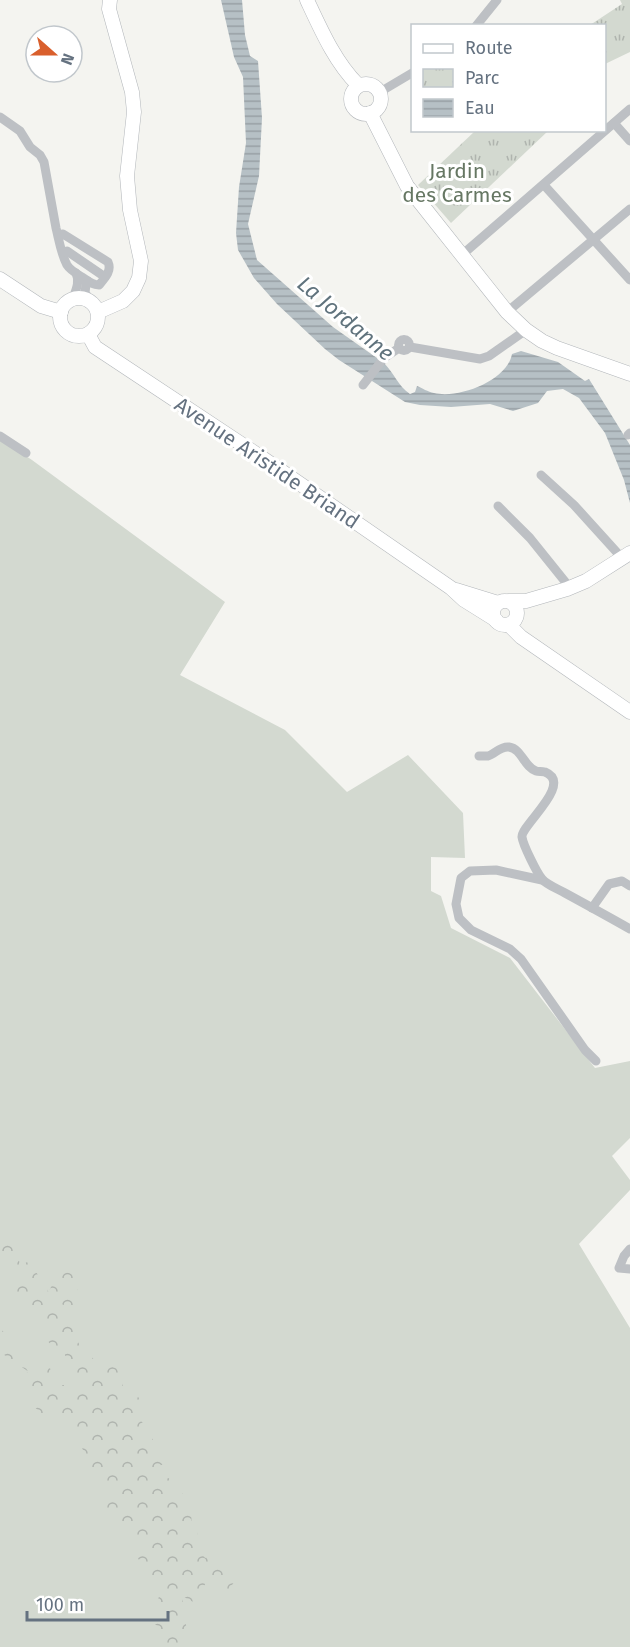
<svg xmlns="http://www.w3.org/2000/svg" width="630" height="1647" font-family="'Fira Sans',sans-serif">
	<defs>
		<pattern id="forest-crowns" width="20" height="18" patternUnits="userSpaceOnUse" patternTransform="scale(1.5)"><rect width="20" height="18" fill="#d3d9d0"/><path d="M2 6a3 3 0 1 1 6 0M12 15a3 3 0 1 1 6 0" fill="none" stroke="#afb4ae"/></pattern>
		<pattern id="park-tufts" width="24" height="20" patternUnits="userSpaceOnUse" patternTransform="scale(1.5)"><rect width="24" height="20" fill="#d3d9d0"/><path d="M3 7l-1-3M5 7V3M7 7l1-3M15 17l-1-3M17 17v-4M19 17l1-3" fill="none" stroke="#afb4ae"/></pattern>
		<pattern id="water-rules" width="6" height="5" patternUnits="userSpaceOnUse" patternTransform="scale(1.5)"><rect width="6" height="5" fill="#b6c0c5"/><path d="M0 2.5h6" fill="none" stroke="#98a0a5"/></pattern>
	</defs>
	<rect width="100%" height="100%" fill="#f4f4f0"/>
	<polygon fill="#d3d9d0" points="0,439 32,460 225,602 180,675 285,730 347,792 408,755 463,813 465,858 431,857 431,891 441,896 451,928 510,958 595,1068 630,1061 630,1138 612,1156 630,1180 630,1190 579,1244 630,1328 630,1647 0,1647"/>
	<path fill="url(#forest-crowns)" d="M8 1223 15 1227 10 1230 11 1237 16 1239 23 1248 21 1257H16L21 1264 28 1262 46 1285 48 1293 54 1281 64 1287 70 1282 61 1277 65 1272 74 1274 79 1285 75 1296 80 1297 84 1310 77 1308 76 1313 62 1304 66 1318H72L79 1328 76 1338 81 1348 90 1351C91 1364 106 1365 117 1368L123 1386 136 1393 142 1404H138L135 1415C147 1424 152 1440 160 1452L166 1451 171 1465H161L158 1473 178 1483 180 1492C193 1500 192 1513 191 1526L197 1531 198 1545 205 1558 212 1555C224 1561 231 1568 235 1581L229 1589H218L206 1582 202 1591 204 1601 197 1604 182 1596 187 1632 200 1647H166L167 1643 157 1637 161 1628 153 1623 152 1608 159 1597 154 1578 145 1574 147 1563 131 1556 138 1548 135 1537 121 1539 117 1529 107 1528 99 1509 107 1486 95 1473 82 1448 89 1442 76 1437 75 1426 57 1417 47 1418 31 1404 24 1386 17 1383 19 1376 29 1372 0 1352 1 1329 10 1340 9 1345H16L34 1364C50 1365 55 1370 58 1385H64L66 1390 81 1392 80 1383 87 1384 65 1366V1353L54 1349 47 1340 50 1333 37 1323 30 1311 32 1304 14 1290 20 1279 7 1265 0 1261V1225Z"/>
	<g fill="url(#park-tufts)">
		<polygon points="620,0 630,0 630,52 605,64 604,26 590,25 622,4"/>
		<polygon points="475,131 548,131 451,223 418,185"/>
	</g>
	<path fill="url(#water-rules)" d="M221 0H242L245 35 250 56 258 61 262 118 259 176 248 224 257 260 333 327 384 363C394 373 398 386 410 394L415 392 417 386C422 388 428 392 434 393 459 399 507 381 512 354L521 351 558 362 585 381 589 379 630 445V503L624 480 605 433 579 398 563 389 547 391 538 403 513 411 490 404 451 407 420 405 405 402 339 360 325 349 277 304 254 278 238 250 236 233 239 187 246 143 243 77 234 57Z"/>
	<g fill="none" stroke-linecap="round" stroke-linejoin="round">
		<defs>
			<g id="secondary">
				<path d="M307 0C321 30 335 62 358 85"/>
				<circle cx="366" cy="99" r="15"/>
				<polyline points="370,113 407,186 507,312 526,330 542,341 557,348 630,374"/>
				<polyline points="0,279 41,306 61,312"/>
				<circle cx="79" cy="317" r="19"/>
				<polyline points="98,312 123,301 133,291 139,278 141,261 130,210 127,176 134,112 132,92 109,9 110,0"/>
				<polyline points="88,334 95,347 264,459 451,588 464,600 496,620"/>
				<polyline points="456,590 498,603"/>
				<circle cx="505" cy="613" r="12"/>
				<polyline points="509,601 526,601 567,589 586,581 630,553"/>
				<polyline points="509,625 521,637 630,712"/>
			</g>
		</defs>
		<use href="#secondary" stroke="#b2b6ba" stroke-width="15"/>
		<g stroke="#bdc0c4" stroke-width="9">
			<polyline points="476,26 497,0"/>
			<polyline points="380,92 412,73"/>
			<path d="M0 117 20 131 30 147 40 155 44 162 56 228C59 240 61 254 67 265 70 270 77 274 82 277 88 281 92 285 99 285 105 278 112 271 108 262L63 234 58 235"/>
			<polyline points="614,123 630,141"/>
			<polyline points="544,185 630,280"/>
			<polyline points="63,252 67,251 105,277"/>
			<polyline points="463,254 630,109"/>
			<polyline points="88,281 86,284 85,293 91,301"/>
			<path d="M73 298C76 290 80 282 76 273"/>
			<polyline points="507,312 630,209"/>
			<circle cx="404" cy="345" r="5.5"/>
			<polyline points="410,347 480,359 489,356 526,330"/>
			<polyline points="363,385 384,358 399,348"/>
			<polyline points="628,435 630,433"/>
			<polyline points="0,436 26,453"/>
			<polyline points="541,475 574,505 622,558"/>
			<polyline points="498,506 530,538 567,584 567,589"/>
			<path d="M479 756C482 756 485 756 488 756 495 754 500 746 509 747 522 749 524 767 536 771 539 772 541 771 545 772 574 784 521 825 522 837 523 845 537 873 542 879 547 885 558 889 565 893 587 905 609 917 630 929"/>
			<polyline points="542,880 496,870 470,871 461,878 456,904 459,918 471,930 510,949 521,959 585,1050 596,1061"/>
			<polyline points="592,908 609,884 622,881 630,886"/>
			<polyline points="630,1249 624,1256 619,1268 630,1269"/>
		</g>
		<use href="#secondary" stroke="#fff" stroke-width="14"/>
	</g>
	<g text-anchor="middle" stroke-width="6" stroke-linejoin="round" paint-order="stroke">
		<g font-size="21" fill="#667763" stroke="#fff">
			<text x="457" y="178">Jardin<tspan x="457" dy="24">des Carmes</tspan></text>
		</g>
		<g font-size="21" fill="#657280" stroke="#fff">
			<text transform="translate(267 463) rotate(34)" y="7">Avenue Aristide Briand</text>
		</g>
		<g font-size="22" font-style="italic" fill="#60737d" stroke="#fff">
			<text transform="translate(346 318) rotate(40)" y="8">La Jordanne</text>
		</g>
	</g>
	<rect x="411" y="24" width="195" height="108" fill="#ffffff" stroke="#c1c7cc" stroke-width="1.5"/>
	<rect x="423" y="44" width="30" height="9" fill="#ffffff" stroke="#c1c7cc" stroke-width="1.5"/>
	<text x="465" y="54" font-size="18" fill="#657280">Route</text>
	<rect x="423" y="69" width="30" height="18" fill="url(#park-tufts)" stroke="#c1c7cc" stroke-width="1.5"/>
	<text x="465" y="84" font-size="18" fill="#657280">Parc</text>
	<rect x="423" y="99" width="30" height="18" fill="url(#water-rules)" stroke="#c1c7cc" stroke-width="1.5"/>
	<text x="465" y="114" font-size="18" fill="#657280">Eau</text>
	<g transform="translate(54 54) rotate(111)"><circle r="28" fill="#ffffff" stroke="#c1c7cc" stroke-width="1.5"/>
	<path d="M0-4.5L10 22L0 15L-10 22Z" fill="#d95f2c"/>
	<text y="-9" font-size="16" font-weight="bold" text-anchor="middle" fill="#657280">N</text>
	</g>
	<path d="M27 1611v9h141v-9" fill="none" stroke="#657280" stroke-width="3"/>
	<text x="36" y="1611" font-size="18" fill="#657280" stroke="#ffffff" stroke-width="4.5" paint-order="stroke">100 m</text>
</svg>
